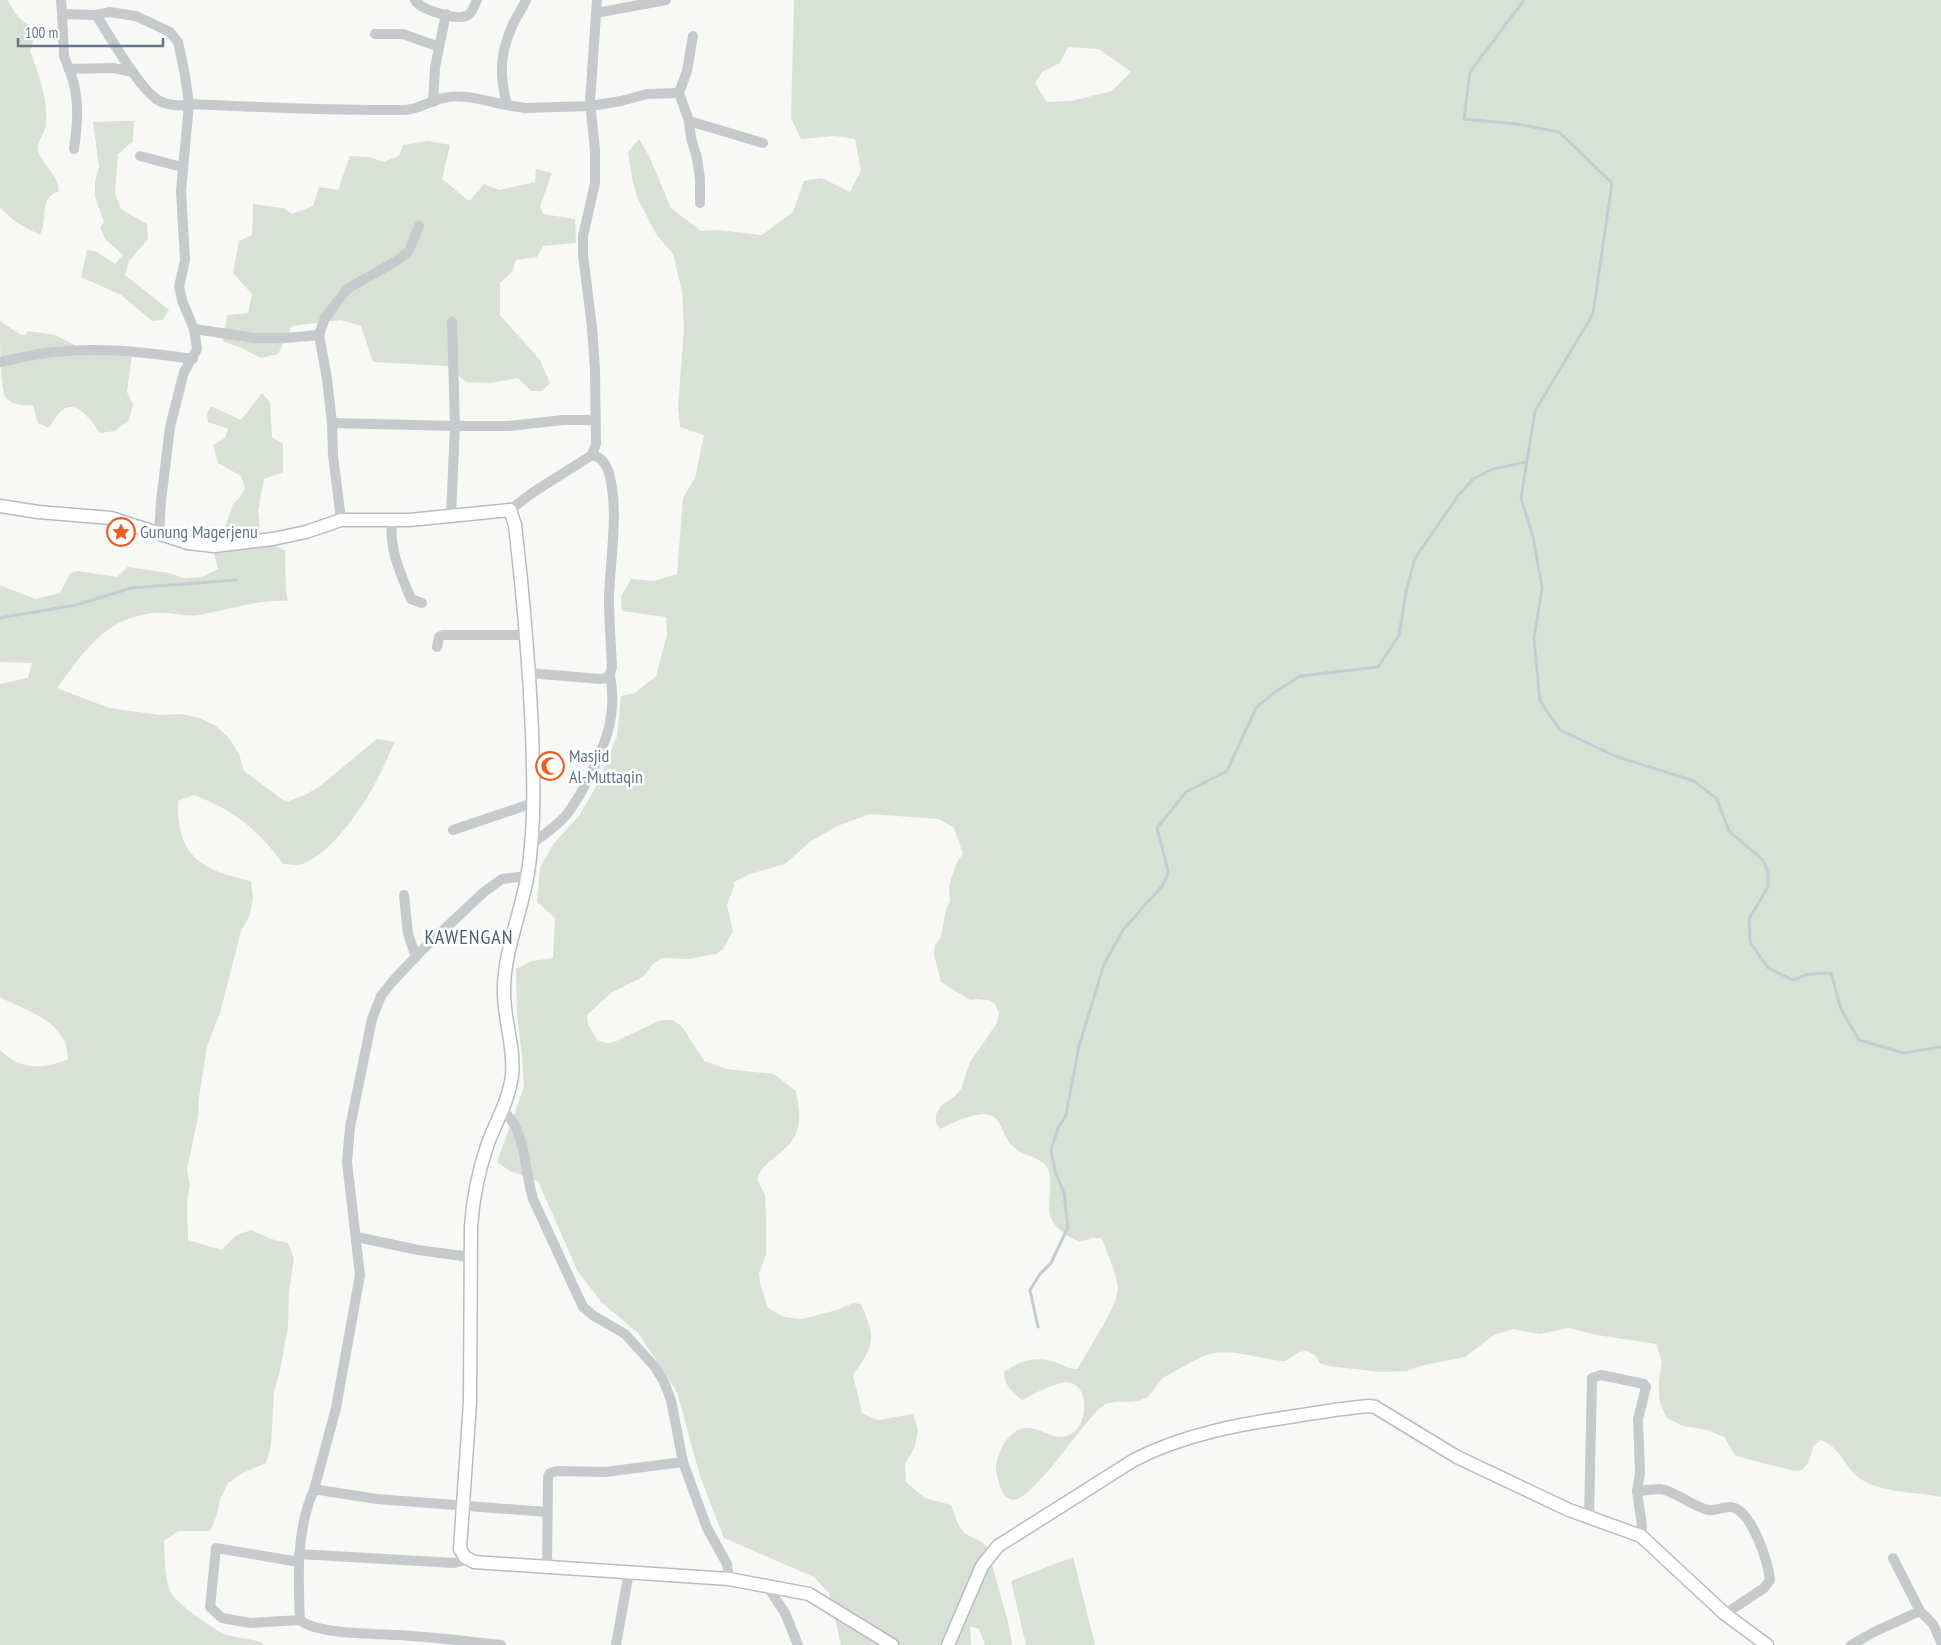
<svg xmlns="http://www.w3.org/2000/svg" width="1941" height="1645" font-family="'PT Sans Narrow',sans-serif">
	<rect width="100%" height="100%" fill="#f8f8f6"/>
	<g fill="#d9e1d6" fill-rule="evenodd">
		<path d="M0 0H7C10 4 13 10 16 14 28 29 41 25 30 51 39 75 48 98 46 125 45 134 36 141 38 150 43 166 58 174 59 191 37 200 49 217 40 235L17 223 0 208Z"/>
		<path d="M794 0H1941V1497C1914 1491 1882 1494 1859 1478 1844 1466 1840 1447 1821 1440L1814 1445 1808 1463 1802 1470 1794 1471 1736 1456 1724 1437 1707 1430 1683 1426 1667 1418 1661 1406 1659 1397V1380L1662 1362 1656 1344 1597 1335 1569 1328 1539 1334 1513 1329 1494 1335 1465 1357 1424 1365 1407 1371 1381 1372 1328 1366 1320 1363 1315 1355 1307 1351 1299 1352 1285 1361C1263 1360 1236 1349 1214 1353 1203 1355 1193 1361 1183 1367 1177 1370 1169 1374 1163 1378 1157 1384 1153 1393 1146 1398 1134 1404 1119 1400 1109 1403 1101 1405 1094 1414 1089 1420 1076 1434 1029 1503 1012 1500 1004 1498 1001 1491 999 1483 998 1479 996 1473 996 1469 996 1453 1009 1427 1028 1428 1043 1428 1057 1445 1074 1432 1087 1422 1089 1388 1071 1383 1059 1379 1034 1395 1022 1400 1012 1393 1004 1384 1004 1372 1021 1359 1041 1355 1060 1364 1068 1367 1070 1369 1078 1369 1087 1350 1117 1308 1118 1289 1118 1278 1106 1248 1101 1238H1092L1080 1242C1066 1236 1048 1225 1049 1207 1049 1196 1052 1183 1049 1172 1044 1156 1027 1158 1016 1149 1005 1141 1004 1130 997 1120 987 1105 952 1123 940 1129L936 1123V1114L941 1106 955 1096 961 1089 970 1062 997 1023 999 1013 995 1004 987 1000 978 999 970 1000 941 982 934 955 935 945 941 937 946 909 950 901 949 887 951 879 957 862 963 854 954 828 939 819 870 814 837 826 811 841 785 864 750 874 734 882 733 889 727 905 733 931 723 949 716 954 689 959 662 958 653 964 643 977 611 993 587 1015 588 1024 597 1040 606 1043 614 1042 654 1023 663 1020H672L680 1025 685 1031 704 1061 727 1069 774 1074 796 1091C801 1117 803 1135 780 1153 767 1164 765 1163 757 1179L765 1195 766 1212V1255L759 1273 760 1283 768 1308 784 1317 802 1319 837 1310 853 1303 861 1304C876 1339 875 1344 853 1375L862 1413 878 1420 913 1414 918 1430 915 1447 905 1464 906 1482 925 1498 951 1505C956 1515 956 1526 966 1534 974 1539 980 1539 987 1547L1008 1622 1012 1645H985L979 1629 970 1626 971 1645H841L829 1593 814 1577 724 1538 700 1476 677 1392 639 1334 601 1302 577 1270 538 1181 510 1171 497 1162 524 1087 522 1055 517 1016 516 969 532 961 553 958 555 918 537 902 540 868 554 843 579 816 598 783 617 736 621 696 635 693 656 676 667 635 666 617 622 611 621 597 631 579 654 581 677 574 683 498 695 478 704 435 680 427 678 407 684 328 682 291 673 254 656 234 637 197 632 178 628 152 639 139 649 156 671 208 701 231 718 230 762 235 793 212 804 181 822 178 850 192 861 170 855 139 835 136 801 139 791 118ZM1068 47 1099 49 1131 72 1112 91 1071 101 1047 102 1035 83 1042 72 1060 63Z"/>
		<polygon points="121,121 134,121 133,141 118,154 115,193 121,209 147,224 148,239 129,261 125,275 169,310 163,320 152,321 121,295 81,277 87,250 95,251 115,264 123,255 105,239 100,227 104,222 95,197 95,181 99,167 93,122"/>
		<polygon points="428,141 450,145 442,179 469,201 484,184 499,190 535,182 536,169 552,173 540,206 543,214 575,219 576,243 543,246 537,257 516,260 512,272 500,283 500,315 540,360 550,383 542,391 531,391 518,378 491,383 466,382 447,366 373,362 361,326 341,320 292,326 278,354 261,358 241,348 223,341 227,315 248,313 252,294 233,273 239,241 252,235 253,204 283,208 292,214 313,206 319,187 338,190 350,156 370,157 383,162 399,156 403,145"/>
		<path d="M0 321 21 335H25L28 331 55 335 94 355H132L127 392 133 404 129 420 115 431 100 433C93 424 79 400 64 409 58 412 53 422 49 428L38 423 33 405C24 406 10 405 5 396 0 383 0 339 0 321Z"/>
		<path d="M262 393 270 402 272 437 283 444V472L264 479 258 511 261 541 285 550 286 591 288 601C258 599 228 610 198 615 183 617 167 611 152 613 104 619 84 652 57 688L109 708 160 715 181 714 199 718 216 726 229 738 239 754 244 771 286 802 305 795 320 786 377 739 395 742C389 753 385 765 379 776 365 804 332 854 302 864 296 866 289 864 283 864 258 829 233 810 194 795L178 801C177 857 201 870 251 881L253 898 250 915 241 931 220 1013 207 1046 199 1098 198 1117 187 1169 190 1186 187 1202 188 1240 222 1250 235 1236 251 1230 271 1239 288 1243 294 1258 289 1292 288 1327 279 1375 274 1392 271 1446 266 1463 243 1473 228 1483 220 1499 217 1515 210 1531H178L164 1541C165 1555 164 1586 174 1597 182 1607 215 1631 227 1635 238 1638 250 1639 261 1642L264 1645H0V1050C20 1070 43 1070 68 1059 67 1053 67 1045 64 1040 51 1016 22 1009 0 997V684L28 678 32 663 0 662V585L35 599 60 593 70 573 78 571 117 577 127 567 169 573 183 578 202 577 218 569 213 549 215 540 225 527 233 504 239 498 245 488 241 476 218 463 213 445 225 438 228 429 208 422 207 413 211 406 241 420Z"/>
		<polygon points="1073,1557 1095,1645 1026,1645 1011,1581"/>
	</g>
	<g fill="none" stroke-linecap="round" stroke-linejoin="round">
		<g stroke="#c2ccd1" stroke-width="3">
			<polyline points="1524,0 1470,72 1464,119 1517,124 1559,132 1612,183 1593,314 1535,411 1521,498 1533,537 1542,588 1534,639 1540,701 1560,730 1615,756 1694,781 1717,799 1729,831 1763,860 1768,873 1768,887 1749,919 1750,942 1768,968 1793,980 1809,974 1831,973 1841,1009 1859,1040 1904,1053 1941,1047"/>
			<polyline points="0,618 76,605 131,588 236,580"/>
			<polyline points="1038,1327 1030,1290 1040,1274 1051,1263 1068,1227 1064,1193 1055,1171 1051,1150 1058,1128 1066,1115 1079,1046 1104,964 1123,930 1162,886 1167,876 1168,870 1157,828 1186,792 1227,771 1256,708 1272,694 1300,676 1378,667 1399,635 1406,592 1415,558 1458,496 1473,479 1493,469 1526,462"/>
		</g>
		<defs>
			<g id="major">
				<path d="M0 506 38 512 111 518 188 543 214 546 273 539 306 532 341 520H409L510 510 515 525C523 593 529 662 532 731 533 769 535 807 531 845 530 863 527 882 522 900 515 929 504 959 504 989 503 1018 515 1046 512 1075 509 1100 497 1120 488 1143 478 1172 473 1196 471 1227L470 1402 460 1549 465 1557 474 1562 729 1579 809 1594 892 1645"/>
				<path d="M948 1645 982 1566 998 1546 1134 1460C1184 1434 1241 1424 1296 1416 1320 1412 1345 1408 1369 1406L1375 1407 1457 1457 1569 1510 1641 1536 1725 1614 1767 1645"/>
			</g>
		</defs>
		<use href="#major" stroke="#b9bdc1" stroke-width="15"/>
		<g stroke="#c6cacd" stroke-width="10">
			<polyline points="61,0 62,14"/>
			<path d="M415 0C420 10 456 20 466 16 472 14 474 6 477 0"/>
			<polyline points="596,13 666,0"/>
			<polyline points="96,15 62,14 64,56 69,69 113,68 133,72"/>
			<polyline points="375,34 403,34 439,47"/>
			<polyline points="693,36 687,71 679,93 689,121 691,138 697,158 700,179 700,203"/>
			<path d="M69 69C80 96 78 121 74 149"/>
			<polyline points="433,102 435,67 446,14"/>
			<polyline points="507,105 525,108 591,106 621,101 647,94 679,93"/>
			<polyline points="689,121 763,143"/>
			<polyline points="140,156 182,167"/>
			<polyline points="452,322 455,426 509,426 563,420 595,420"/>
			<polyline points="194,329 255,338 286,338 319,335"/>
			<path d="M0 362C15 359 30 355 46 353 95 346 145 352 193 359"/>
			<polyline points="332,423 455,426 451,516"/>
			<polyline points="510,510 532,493 592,455 596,444 595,370 592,327 583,255 583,236 595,183 595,150 590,102 597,0"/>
			<polyline points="341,520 333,455 332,423 327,379 319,335 325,318 347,289 398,260 409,251 419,226"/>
			<path d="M392 520C389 550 400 572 411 599L422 603"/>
			<path d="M159 533 161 501 170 427 184 372 197 349 194 329 183 303 179 287 185 260 181 191 189 104 185 75 178 42 170 32 136 16 109 12 96 15C110 36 136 83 155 98 164 105 178 107 189 104 260 107 331 111 403 110 418 110 429 101 443 98 465 93 485 101 507 105 499 74 500 53 513 24 517 16 522 9 526 0"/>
			<polyline points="437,647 439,637 443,635 526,635"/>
			<path d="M529 673 601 679C609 678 610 675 612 667 611 644 609 621 609 598 610 559 620 507 608 470 605 462 600 457 592 455"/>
			<polyline points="453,830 533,803"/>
			<path d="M531 844C544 835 557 826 567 814 577 801 585 786 592 771 608 738 617 712 610 675"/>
			<polyline points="404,895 408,934 416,957"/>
			<path d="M503 1110C507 1115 512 1120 515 1126 526 1148 526 1176 533 1199L583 1307 594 1316 625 1334 655 1367 664 1382 671 1400 683 1462 707 1528 727 1564 729 1579"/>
			<polyline points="357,1237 418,1250 470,1257"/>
			<polyline points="314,1490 336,1408 360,1275 347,1162 350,1127 372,1019 381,996 392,982 421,951 484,892 502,879 527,876"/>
			<path d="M1637 1491 1659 1489 1665 1490C1680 1495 1693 1506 1708 1510 1715 1512 1723 1506 1731 1507 1752 1510 1768 1562 1770 1580L1764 1588 1725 1614"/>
			<polyline points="1589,1518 1592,1378 1601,1375 1644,1384 1646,1387 1638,1419 1640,1473 1637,1491 1642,1526 1641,1536"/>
			<polyline points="299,1554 454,1563 462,1561 465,1557"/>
			<polyline points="1893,1558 1920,1611 1933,1624 1941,1642"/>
			<polyline points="299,1562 216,1548 210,1607 222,1618 250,1623 300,1620"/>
			<polyline points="547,1568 548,1477 550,1473 557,1471 605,1472 683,1462"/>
			<polyline points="767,1586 785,1613 798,1645"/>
			<path d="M501 1645C472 1642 443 1638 413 1636 387 1633 318 1636 300 1620 298 1578 296 1529 314 1490H319L377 1499 547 1512"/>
			<polyline points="616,1645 629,1572"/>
			<polyline points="1851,1645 1874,1632 1920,1611"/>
		</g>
		<use href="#major" stroke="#fff" stroke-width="12"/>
	</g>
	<defs>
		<symbol id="sight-ring" viewBox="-11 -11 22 22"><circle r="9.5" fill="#fff" stroke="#eb5f23" stroke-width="1.5"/><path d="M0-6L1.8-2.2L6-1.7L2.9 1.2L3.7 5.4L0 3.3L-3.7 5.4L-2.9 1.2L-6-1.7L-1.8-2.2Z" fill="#eb5f23"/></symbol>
		<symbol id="mosque-ring" viewBox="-11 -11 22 22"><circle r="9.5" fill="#fff" stroke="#eb5f23" stroke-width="1.5"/><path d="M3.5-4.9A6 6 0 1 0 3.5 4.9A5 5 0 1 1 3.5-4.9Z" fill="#eb5f23"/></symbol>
	</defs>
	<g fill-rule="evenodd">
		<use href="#sight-ring" x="105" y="516" width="32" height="32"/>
		<use href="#mosque-ring" x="534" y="750" width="32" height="32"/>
	</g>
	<g text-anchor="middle" stroke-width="5" stroke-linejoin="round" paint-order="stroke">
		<g font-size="18" fill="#678" stroke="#fff" text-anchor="start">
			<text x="140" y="538">Gunung Magerjenu</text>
			<text x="569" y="762">Masjid<tspan x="569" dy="21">Al-Muttaqin</tspan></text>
		</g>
		<g font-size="20" letter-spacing="1" fill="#54606d" stroke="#fff">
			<text x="469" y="944">KAWENGAN</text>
		</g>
	</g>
	<path d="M18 38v8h145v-8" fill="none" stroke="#667788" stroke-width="2.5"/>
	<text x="25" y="38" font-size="15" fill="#667788" stroke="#ffffff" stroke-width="4" paint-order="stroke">100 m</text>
</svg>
